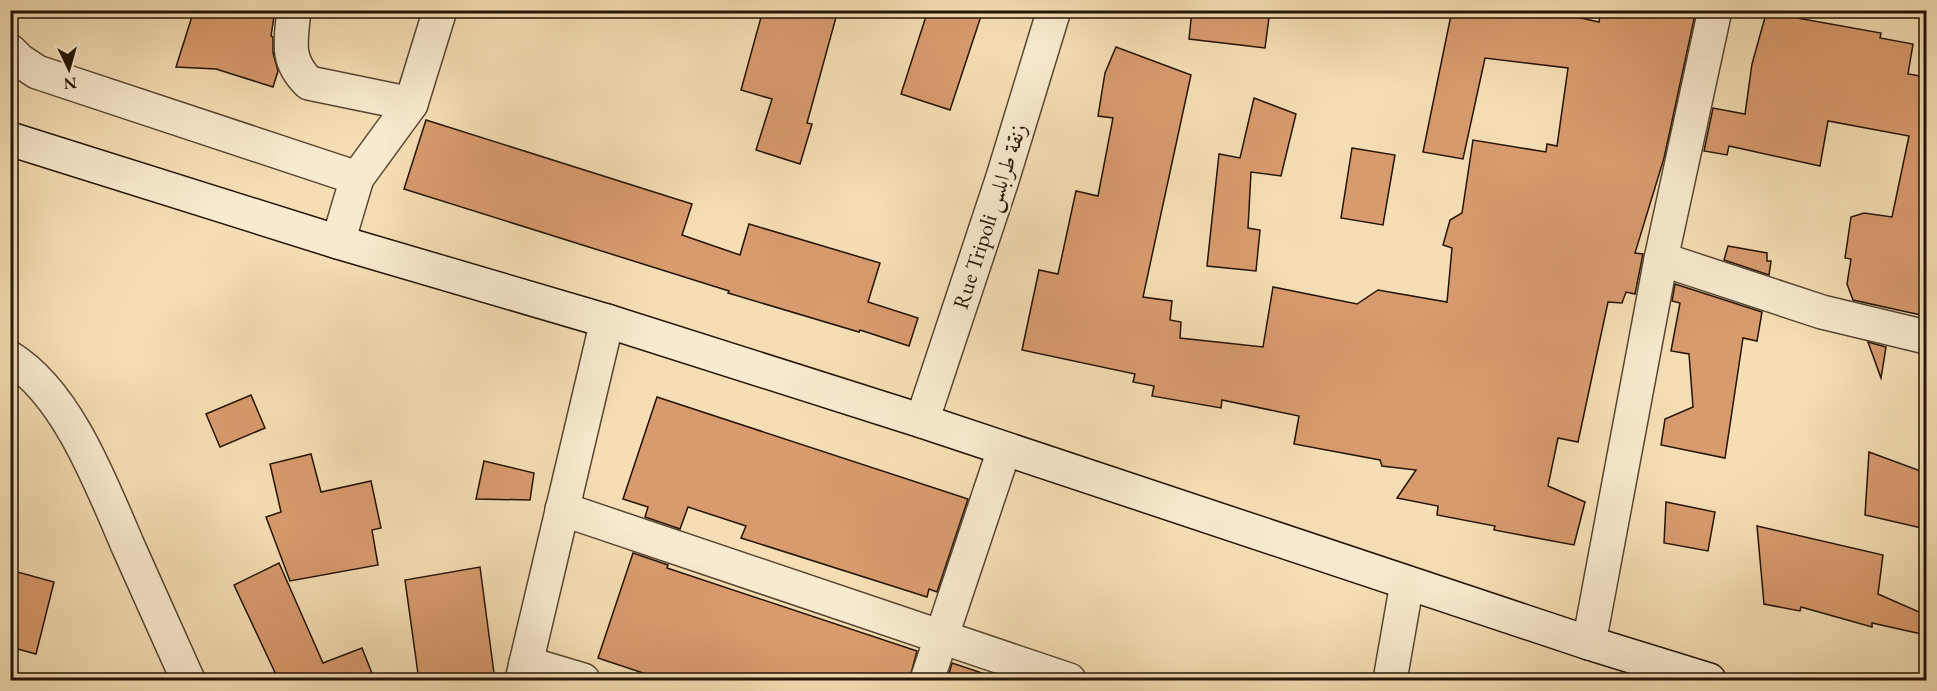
<svg xmlns="http://www.w3.org/2000/svg" width="1937" height="691" font-family="'EB Garamond',Amiri,serif">
	<rect width="100%" height="100%" fill="#f5deb5"/>
	<filter id="stains"><feTurbulence type="fractalNoise" baseFrequency=".00333" numOctaves="4"/><feColorMatrix values="0 0 0 0 .2 0 0 0 0 .09 0 0 0 0 .02 0 0 0 .5 -.17"/></filter>
	<radialGradient id="worn" r=".72"><stop offset=".6" stop-color="#630" stop-opacity="0"/><stop offset="1" stop-color="#630" stop-opacity=".3"/></radialGradient>
	<g fill="#d89b6e" stroke="#231406" stroke-width="1.5">
		<polygon points="194,10 275,10 271,36 273,37 273,53 278,71 273,87 216,69 176,67"/>
		<polygon points="763,10 838,10 807,123 812,124 800,164 756,150 772,99 741,90"/>
		<polygon points="928,10 983,10 950,110 901,94"/>
		<polygon points="1192,10 1270,10 1265,48 1189,39"/>
		<polygon points="1452,10 1545,10 1599,22 1601,10 1696,10 1664,158 1635,253 1643,254 1635,294 1626,292 1622,303 1608,302 1578,442 1558,438 1548,486 1585,502 1574,545 1494,530 1495,526 1437,515 1438,506 1397,498 1416,470 1382,466 1380,460 1294,444 1299,416 1222,400 1221,408 1152,396 1154,386 1133,382 1135,374 1022,350 1039,270 1058,274 1076,191 1098,196 1113,118 1098,116 1105,73 1116,47 1191,75 1143,297 1172,301 1170,320 1181,322 1180,338 1263,347 1273,287 1357,304 1378,290 1447,302 1452,248 1443,245 1450,220 1462,213 1473,140 1546,152 1547,144 1557,146 1568,68 1485,58 1463,159 1423,152"/>
		<polygon points="1767,10 1799,13 1797,18 1881,33 1880,38 1913,44 1908,74 1926,77 1926,282 1921,315 1853,300 1847,284 1851,259 1845,258 1851,217 1864,213 1892,217 1909,136 1828,121 1820,166 1729,146 1727,155 1704,151 1713,108 1745,114 1752,64"/>
		<polygon points="1254,98 1296,114 1281,176 1251,172 1248,228 1260,230 1256,271 1207,266 1219,154 1240,158"/>
		<polygon points="426,120 692,204 682,235 740,255 749,224 880,263 868,302 918,318 909,346 860,330 859,332 728,293 729,291 404,189"/>
		<polygon points="1352,148 1395,155 1383,225 1341,218"/>
		<polygon points="1728,246 1767,253 1767,261 1771,261 1769,275 1724,260"/>
		<polygon points="1675,284 1762,312 1757,341 1743,338 1725,458 1661,445 1665,419 1693,407 1689,354 1671,351 1680,303 1672,301"/>
		<polygon points="1868,342 1886,347 1881,378"/>
		<polygon points="251,395 265,428 220,447 206,414"/>
		<polygon points="657,397 968,499 937,592 929,589 927,597 741,538 746,526 688,507 680,529 645,517 648,507 623,499"/>
		<polygon points="1869,452 1926,473 1926,529 1865,515"/>
		<polygon points="311,454 321,492 371,481 381,528 372,530 378,565 290,581 266,517 281,512 270,464"/>
		<polygon points="484,461 534,473 530,500 476,499"/>
		<polygon points="1666,502 1715,512 1708,551 1664,543"/>
		<polygon points="1757,526 1883,555 1878,594 1926,615 1926,635 1872,623 1872,627 1801,607 1800,611 1764,604"/>
		<polygon points="633,553 668,565 667,568 917,651 909,681 667,681 598,658"/>
		<polygon points="279,563 323,663 362,648 375,681 279,681 234,585"/>
		<polygon points="480,567 495,681 419,681 405,580"/>
		<polygon points="10,570 54,582 36,654 10,647"/>
		<polygon points="952,663 988,675 987,681 947,681"/>
	</g>
	<g fill="none" stroke-linecap="round" stroke-linejoin="round">
		<defs>
			<g id="minor">
				<path d="M294 10C291 41 285 60 309 83L411 104 357 178 338 242"/>
				<polyline points="10,51 19,60 37,72 357,178"/>
				<polyline points="411,104 440,10"/>
				<polyline points="1661,259 1822,312 1926,337"/>
				<path d="M10 358C68 394 102 486 128 546 148 591 168 636 188 680"/>
				<polyline points="922,421 1002,180 1054,10"/>
				<polyline points="562,509 1069,680"/>
				<polyline points="1589,643 1661,259 1715,10"/>
				<polyline points="526,663 583,680"/>
				<polyline points="522,680 607,321"/>
				<polyline points="927,680 1004,450"/>
				<polyline points="1390,680 1407,583"/>
			</g>
			<polyline id="secondary" points="10,139 338,242 607,321 922,421 1589,643 1709,680"/>
		</defs>
		<use href="#minor" stroke="#584632" stroke-width="36"/>
		<use href="#secondary" stroke="#231406" stroke-width="36"/>
		<use href="#minor" stroke="#f8eacf" stroke-width="33"/>
		<use href="#secondary" stroke="#f8eacf" stroke-width="33"/>
	</g>
	<g text-anchor="middle" stroke-width="5" stroke-linejoin="round" paint-order="stroke">
		<g font-size="22" fill="#231406" stroke="#f8eacf">
			<text transform="translate(989 216) rotate(-72)" y="8">Rue Tripoli زنقة طرابلس</text>
		</g>
	</g>
	<rect width="1937" height="691" fill="none" stroke="#f5deb5" stroke-width="36"/>
	<rect x="12" y="12" width="1913" height="667" fill="none" stroke="#231406" stroke-width="3"/>
	<rect x="18" y="18" width="1901" height="655" fill="none" stroke="#231406" stroke-width="1.5"/>
	<g transform="translate(69 69) rotate(175)" stroke="#f8eacf" stroke-width="4.5" paint-order="stroke">
	<path d="M0-4.5L10 22L0 15L-10 22Z" fill="#231406"/>
	<text y="-9" font-size="16" font-weight="bold" text-anchor="middle" fill="#231406">N</text>
	</g>
	<rect width="100%" height="100%" filter="url(#stains)"/>
	<rect width="100%" height="100%" fill="url(#worn)"/>
</svg>
